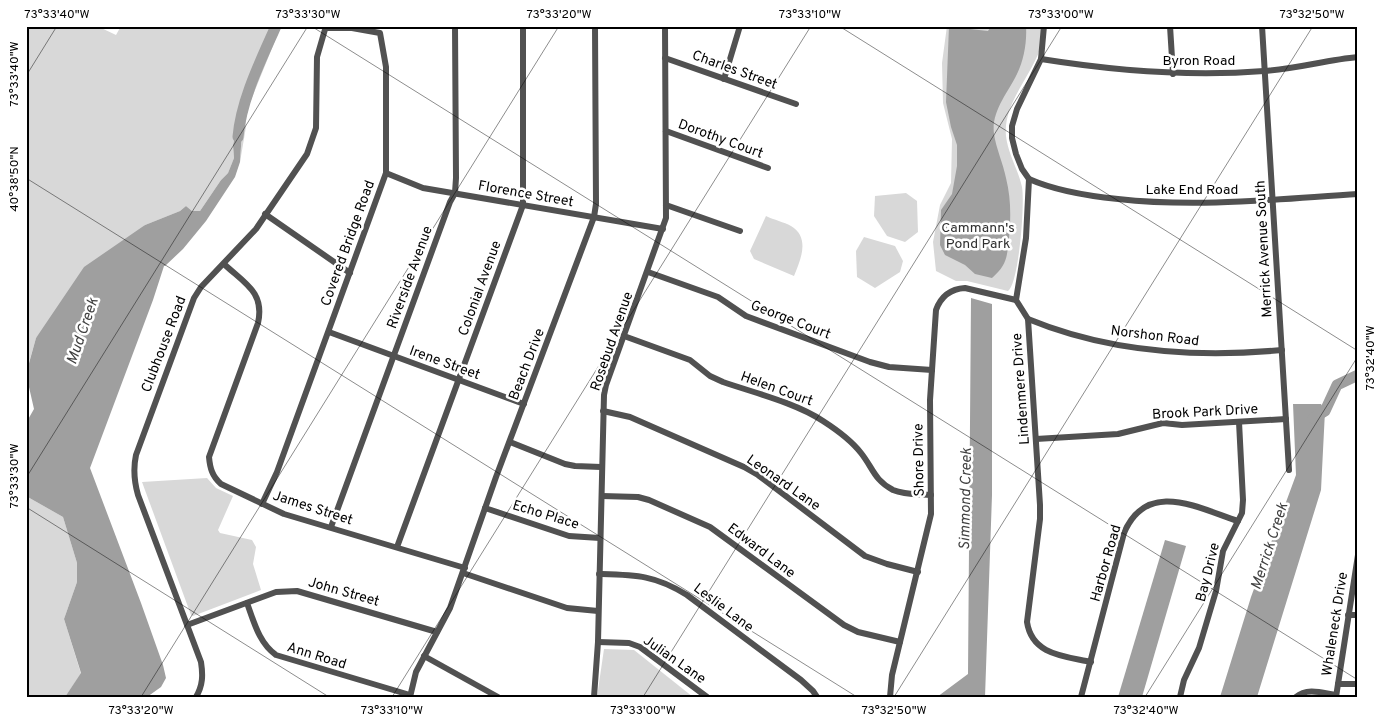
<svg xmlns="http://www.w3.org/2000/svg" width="1384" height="723" font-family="Overpass,sans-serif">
	<rect width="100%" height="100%" fill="#fff"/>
	<g fill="#d8d8d8">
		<polygon points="26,26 97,26 116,35 121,26 281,26 245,115 246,127 240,162 242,131 239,124 233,145 234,158 228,173 221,180 200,211 192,211 186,206 180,211 145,225 36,338 26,373"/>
		<path d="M947 26H1043C1042 33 1043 42 1040 49 1030 78 1003 104 1006 136 1008 154 1018 169 1022 187 1025 203 1019 283 1008 291L967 281H956L936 271 933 242 940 205 951 183 952 139 943 103 942 63Z"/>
		<polygon points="906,193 917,201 918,232 905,242 887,236 874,216 875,196"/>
		<path d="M766 216C774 220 784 222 791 226 811 238 800 261 794 276L754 259 750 251Z"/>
		<polygon points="864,237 895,246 903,261 900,272 875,288 857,277 856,251"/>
		<polygon points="207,478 216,488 233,496 218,530 220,533 252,540 256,547 253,564 261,590 193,616 191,615 142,482"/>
		<polygon points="26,496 63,517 77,563 77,582 64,619 81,674 65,697 26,697"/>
		<polygon points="604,649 634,650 693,697 597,697"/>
	</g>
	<g fill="#9f9f9f">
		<path d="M949 26H969L970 29 988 31 991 26H1026C1027 42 1024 60 1017 74 1008 93 991 111 994 134 996 148 1003 163 1006 178 1011 198 1011 217 1009 238 1007 257 1007 265 992 278L975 274 965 265 945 255 940 245 941 210 952 194 957 166V145L951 127 946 102Z"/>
		<polygon points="239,123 242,131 240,162 235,177 206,221 183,249 165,266 164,266 153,300 90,468 141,603 163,665 166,678 161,687 147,697 65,697 81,673 64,619 77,582 77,563 63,517 26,496 26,423 34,409 26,374 36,338 84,267 145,225 180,211 186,206 192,211 200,211 221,180 228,173 234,158 233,145"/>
		<polygon points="971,298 992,304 992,495 985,697 937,697 968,674"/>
		<polygon points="1293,404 1321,404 1325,411 1321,490 1257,697 1220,697 1251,597 1296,475"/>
		<polygon points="1165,540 1186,546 1142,697 1118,697"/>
	</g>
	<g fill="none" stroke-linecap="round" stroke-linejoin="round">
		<g stroke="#9f9f9f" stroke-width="11">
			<path d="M238 137C241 100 261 60 276 26"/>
			<polyline points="1313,418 1325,411 1337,385 1358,375"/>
		</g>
		<g stroke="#515151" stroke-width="6">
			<path d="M1044 26 1041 59 1017 109 1012 126V138L1016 154 1022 169 1029 179 1026 238 1016 300 1028 319 1040 505V519L1027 622C1032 655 1064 656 1091 662"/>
			<polyline points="1170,26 1173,74"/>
			<polyline points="1262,26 1289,470"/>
			<polyline points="665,58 796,104"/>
			<path d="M1041 59C1116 71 1188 77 1264 71 1296 69 1326 60 1358 57"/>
			<polyline points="724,79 740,26"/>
			<polyline points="666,131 768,168"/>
			<polyline points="386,173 423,188 663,229"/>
			<path d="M1029 179C1056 191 1088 196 1118 199 1198 208 1278 199 1358 194"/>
			<polyline points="666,205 740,231"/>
			<polyline points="265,214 350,273"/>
			<path d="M224 264C244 283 265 292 258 323L209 457C210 468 212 476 221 484L284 514 465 568"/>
			<polyline points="648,272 718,297 746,316 870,362 889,367 932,370"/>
			<path d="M1028 319C1108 352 1197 358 1282 350"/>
			<polyline points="329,332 524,404"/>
			<path d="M624 336 690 360 710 376 723 382C755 393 796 403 823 421 837 430 851 440 861 453 873 468 874 480 893 490 905 495 919 494 931 495"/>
			<polyline points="603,411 630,417 744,467 758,475 865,556 887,564 918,572"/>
			<polyline points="1036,439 1118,434 1163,423 1182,425 1286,419"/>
			<polyline points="510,442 565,464 575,466 601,467"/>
			<polyline points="602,496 638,497 649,500 710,527 844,625 858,632 900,642"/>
			<polyline points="262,504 277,472 386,173 386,67 380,33 352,28 326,28"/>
			<polyline points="485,508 569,536 600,538"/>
			<polyline points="331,527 450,202 455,193 456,178 455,26"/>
			<polyline points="397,547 523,205 523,26"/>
			<polyline points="463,573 567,608 598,611"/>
			<path d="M599 574C636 575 655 575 687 595L801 680 813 691 817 697"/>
			<path d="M247 603C254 622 259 643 276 655L410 695"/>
			<polyline points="1348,615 1358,615"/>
			<polyline points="187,625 276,592 297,591 437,632"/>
			<polyline points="598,642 629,643 640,647 707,697"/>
			<polyline points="424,656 498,697"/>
			<polyline points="1338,684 1358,684"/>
			<path d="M196 697C203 685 203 675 201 662L138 495C134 481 133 469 136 455L194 298 201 287 256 229 307 154 316 128 317 57 326 26"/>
			<polyline points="410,697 416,672 450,608 496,477 594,217 596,204 595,26"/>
			<polyline points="594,697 598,642 604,395 606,385 666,218 665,26"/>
			<path d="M890 697 892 675 931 514 930 400 936 310C941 296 950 289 965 288L1016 300"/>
			<path d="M1081 697 1124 533C1147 479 1198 508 1238 521"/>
			<polyline points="1180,697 1184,680 1199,648 1216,591 1223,551 1242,513 1243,500 1239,422"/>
			<path d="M1296 697C1307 687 1323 693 1336 695"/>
			<polyline points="1336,697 1358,555"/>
		</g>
	</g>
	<path fill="none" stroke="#000" stroke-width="1" stroke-opacity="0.45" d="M311 26 1358 680M839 26 1358 351M26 76 57 26M26 178 857 697M26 478 308 26M26 507 329 697M141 697 559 26M392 697 811 26M643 697 1062 26M894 697 1313 26M1145 697 1358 356"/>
	<g text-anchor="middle" stroke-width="5" stroke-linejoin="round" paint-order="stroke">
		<g font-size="14" fill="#000" stroke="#fff">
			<text x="1199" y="65">Byron Road</text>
			<text transform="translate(735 69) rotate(20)" y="5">Charles Street</text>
			<text transform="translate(721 138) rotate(20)" y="5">Dorothy Court</text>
			<text x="1192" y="194">Lake End Road</text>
			<text transform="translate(526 193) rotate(10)" y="5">Florence Street</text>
			<text transform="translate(347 243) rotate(-70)" y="5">Covered Bridge Road</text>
			<text transform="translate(1263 249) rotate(-93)" y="5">Merrick Avenue South</text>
			<text transform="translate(409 277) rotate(-70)" y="5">Riverside Avenue</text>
			<text transform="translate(479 288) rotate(-70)" y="5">Colonial Avenue</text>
			<text transform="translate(791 319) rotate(21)" y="5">George Court</text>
			<text transform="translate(1155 335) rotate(7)" y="5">Norshon Road</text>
			<text transform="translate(611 341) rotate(-71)" y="5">Rosebud Avenue</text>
			<text transform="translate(163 344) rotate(-69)" y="5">Clubhouse Road</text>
			<text transform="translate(445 362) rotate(20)" y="5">Irene Street</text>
			<text transform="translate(526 364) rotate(-69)" y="5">Beach Drive</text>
			<text transform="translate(777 388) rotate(20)" y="5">Helen Court</text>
			<text transform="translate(1020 389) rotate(-94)" y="5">Lindenmere Drive</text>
			<text transform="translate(1205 411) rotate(-3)" y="5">Brook Park Drive</text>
			<text transform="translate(918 460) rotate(-91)" y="5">Shore Drive</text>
			<text transform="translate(784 482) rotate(35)" y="5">Leonard Lane</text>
			<text transform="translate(313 507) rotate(18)" y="5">James Street</text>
			<text transform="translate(546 514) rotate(17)" y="5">Echo Place</text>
			<text transform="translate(762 550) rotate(37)" y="5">Edward Lane</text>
			<text transform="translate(1105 563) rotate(-74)" y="5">Harbor Road</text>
			<text transform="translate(1207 572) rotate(-76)" y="5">Bay Drive</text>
			<text transform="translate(344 591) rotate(16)" y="5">John Street</text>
			<text transform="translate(724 607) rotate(37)" y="5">Leslie Lane</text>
			<text transform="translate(1334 624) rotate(-81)" y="5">Whaleneck Drive</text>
			<text transform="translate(317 655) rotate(17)" y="5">Ann Road</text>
			<text transform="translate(675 659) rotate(35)" y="5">Julian Lane</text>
		</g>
		<g font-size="14" fill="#2f2f2f" stroke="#fff">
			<text x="978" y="232">Cammann's<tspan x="978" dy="16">Pond Park</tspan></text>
		</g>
		<g font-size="15" font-style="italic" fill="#404040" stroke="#fff">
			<text transform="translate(82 331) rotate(-71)" y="5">Mud Creek</text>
			<text transform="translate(965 499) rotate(-89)" y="5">Simmond Creek</text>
			<text transform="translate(1269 546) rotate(-72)" y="5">Merrick Creek</text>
		</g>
	</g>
	<rect width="1384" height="723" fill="none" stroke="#ffffff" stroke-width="55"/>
	<rect x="28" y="28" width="1328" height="668" fill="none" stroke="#000" stroke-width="2"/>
	<g font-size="12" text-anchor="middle" fill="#000">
		<text x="57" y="18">73°33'40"W</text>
		<text x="308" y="18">73°33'30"W</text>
		<text x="559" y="18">73°33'20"W</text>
		<text x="810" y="18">73°33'10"W</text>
		<text x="1061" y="18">73°33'00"W</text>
		<text x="1312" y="18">73°32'50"W</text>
		<text transform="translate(14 74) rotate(-90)" y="4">73°33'40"W</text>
		<text transform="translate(14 179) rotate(-90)" y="4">40°38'50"N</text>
		<text transform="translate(1370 358) rotate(-90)" y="4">73°32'40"W</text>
		<text transform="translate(14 476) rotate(-90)" y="4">73°33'30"W</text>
		<text x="141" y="714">73°33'20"W</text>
		<text x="392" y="714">73°33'10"W</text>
		<text x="643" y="714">73°33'00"W</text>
		<text x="894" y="714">73°32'50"W</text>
		<text x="1146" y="714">73°32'40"W</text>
	</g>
</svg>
